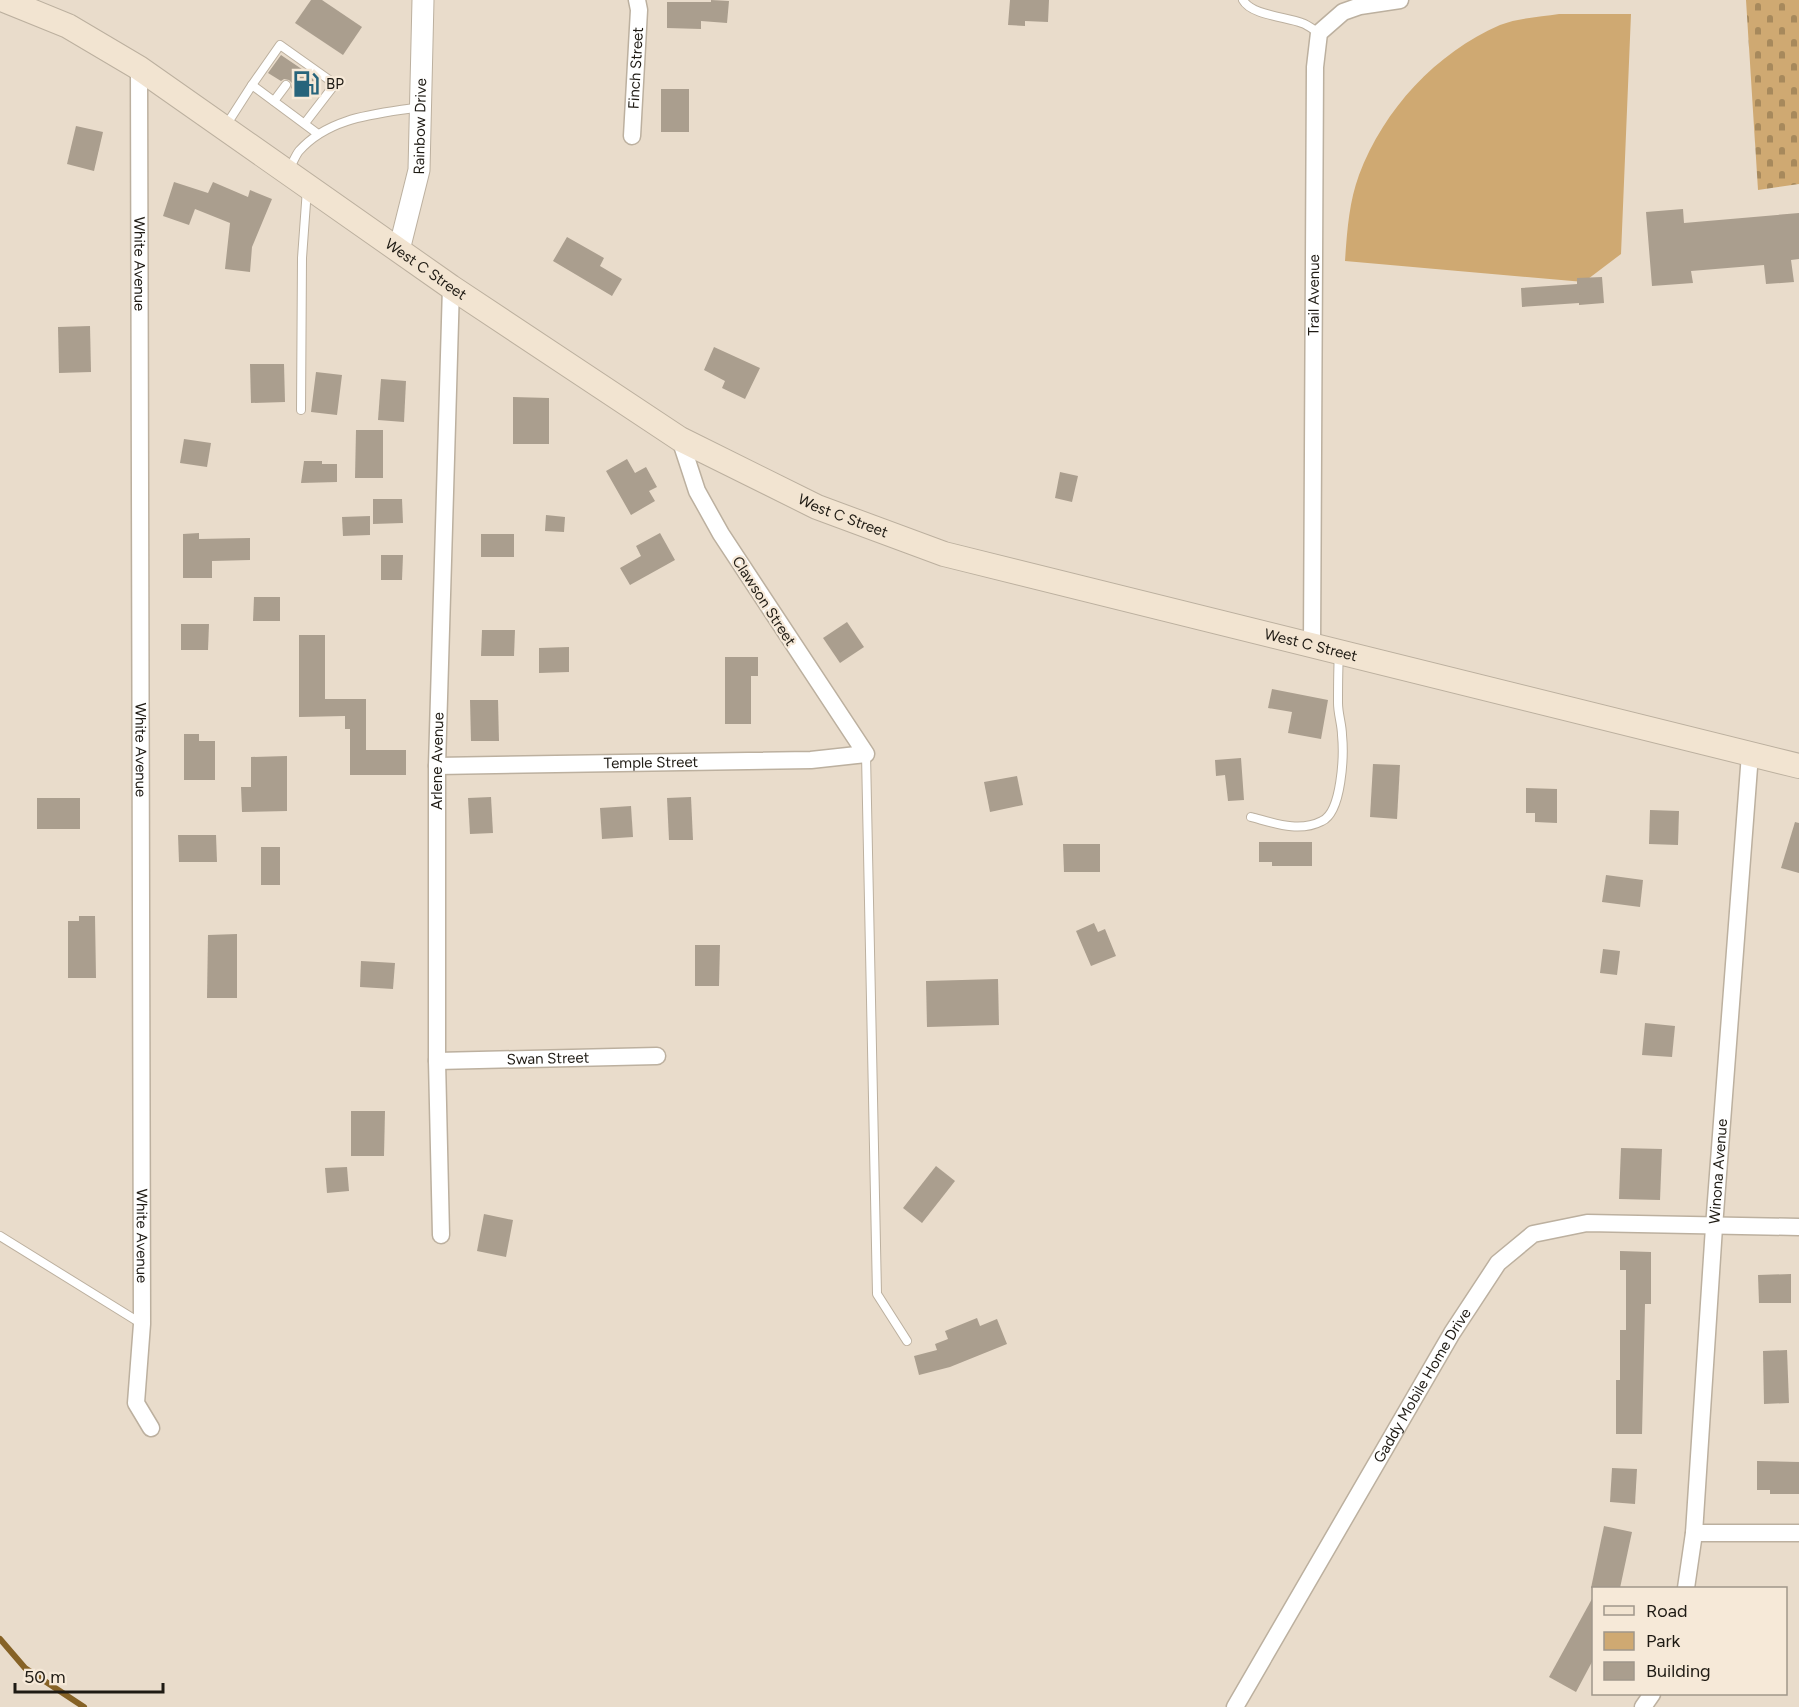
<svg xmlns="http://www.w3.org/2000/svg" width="1799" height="1707" font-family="Figtree,sans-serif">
	<defs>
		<pattern id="cemetery-stones" width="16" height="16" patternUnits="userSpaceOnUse" patternTransform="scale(1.5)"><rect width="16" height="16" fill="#cfa972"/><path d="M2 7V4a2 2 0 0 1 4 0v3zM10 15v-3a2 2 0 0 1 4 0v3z" fill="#a7895c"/></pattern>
	</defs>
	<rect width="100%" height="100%" fill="#e9dccb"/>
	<polygon fill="url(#cemetery-stones)" points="1746,0 1799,0 1799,184 1758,190"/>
	<path fill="#cfa972" d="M1559 14H1631L1621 254 1584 282 1345 261C1347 232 1349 202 1359 175 1384 109 1436 53 1500 25 1518 18 1540 17 1559 14Z"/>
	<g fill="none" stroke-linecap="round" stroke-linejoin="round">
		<polyline stroke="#866226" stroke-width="6" points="0,1639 25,1668 84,1707"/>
	</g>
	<g fill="#aa9e8e">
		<polygon points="311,0 322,0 362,27 343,55 295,23"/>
		<polygon points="711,0 729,1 727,23 701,21 701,29 667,28 667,2 711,2"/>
		<polygon points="1010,0 1049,0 1048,22 1025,21 1025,26 1008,25"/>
		<polygon points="281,55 318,80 306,98 291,88 292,83 289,80 284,79 281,81 268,73"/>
		<rect x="661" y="89" width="28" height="43"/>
		<polygon points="76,126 103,132 94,171 67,164"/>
		<polygon points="174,182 208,193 213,182 248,197 250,190 272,199 252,247 250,272 225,269 230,223 195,209 189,225 163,216"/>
		<polygon points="1683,209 1684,223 1799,213 1799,259 1791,260 1794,282 1766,284 1764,265 1691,271 1693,283 1652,286 1646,212"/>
		<polygon points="567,237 604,258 600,266 622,279 612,296 553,261"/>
		<polygon points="1602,277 1604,303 1579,305 1579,303 1522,307 1521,288 1577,284 1577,278"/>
		<polygon points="90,326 91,372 59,373 58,327"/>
		<polygon points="714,347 760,368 745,399 722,388 725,381 704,370"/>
		<polygon points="250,364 284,364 285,402 251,403"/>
		<polygon points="316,372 342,375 337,415 311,412"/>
		<polygon points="381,379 406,381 404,422 378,420"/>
		<polygon points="513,397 549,398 549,444 513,444"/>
		<polygon points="356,430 383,430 383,478 355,478"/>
		<polygon points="184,439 211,443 207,467 180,463"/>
		<polygon points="627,459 635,473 646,467 657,487 649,491 655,501 631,515 606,471"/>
		<polygon points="304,461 322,461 322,464 337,464 337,482 301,483"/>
		<polygon points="1060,472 1078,476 1072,502 1055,498"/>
		<polygon points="373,499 402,499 403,523 373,524"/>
		<polygon points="546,515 565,517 564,532 545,531"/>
		<polygon points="370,516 370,535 343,536 342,517"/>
		<polygon points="199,533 199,539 250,538 250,560 212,561 212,578 183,578 183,534"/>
		<polygon points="660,533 675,560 630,585 620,568 641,556 636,546"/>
		<rect x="481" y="534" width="33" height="23"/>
		<polygon points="381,555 403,555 402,580 381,580"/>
		<polygon points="254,597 280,597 280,621 253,621"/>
		<polygon points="847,622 864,647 840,663 823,638"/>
		<polygon points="181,624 209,624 208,650 181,650"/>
		<polygon points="482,630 515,630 514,656 481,656"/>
		<polygon points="299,635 325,635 325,699 366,699 366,750 406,750 406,775 350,775 350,729 345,729 345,716 299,717"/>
		<polygon points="569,647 569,672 539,673 539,648"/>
		<polygon points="725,657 758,657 758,676 751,676 751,724 725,724"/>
		<polygon points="1272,689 1328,700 1321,739 1288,733 1292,712 1268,708"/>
		<polygon points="470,700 498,700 499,741 471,741"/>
		<polygon points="184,734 199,734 199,741 215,741 215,780 184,780"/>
		<polygon points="287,756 287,811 242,812 241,787 251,787 251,757"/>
		<polygon points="1241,758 1244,800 1228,801 1225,775 1216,776 1215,760"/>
		<polygon points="1373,764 1400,765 1397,819 1370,817"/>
		<polygon points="1017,776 1023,805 990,812 984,782"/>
		<polygon points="1526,788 1557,789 1557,823 1535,822 1535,813 1526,813"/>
		<polygon points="491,797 493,833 470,834 468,798"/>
		<polygon points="691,797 693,840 669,840 667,798"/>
		<rect x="37" y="798" width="43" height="31"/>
		<polygon points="631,806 633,837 602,839 600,808"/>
		<polygon points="1650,810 1679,811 1678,845 1649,844"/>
		<polygon points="1795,822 1799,823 1799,873 1781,868"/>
		<polygon points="178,835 216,835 217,862 179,862"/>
		<polygon points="1259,842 1312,842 1312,866 1272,866 1272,862 1259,862"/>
		<polygon points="1063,844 1100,844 1100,872 1064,872"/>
		<rect x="261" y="847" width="19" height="38"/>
		<polygon points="1606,875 1643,880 1640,907 1602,902"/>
		<polygon points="79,916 95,916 96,978 68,978 68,921 79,921"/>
		<polygon points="1094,923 1098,932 1105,929 1116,956 1091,966 1076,931"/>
		<polygon points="237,934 237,998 207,998 208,935"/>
		<polygon points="695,945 720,945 719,986 695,986"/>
		<polygon points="1603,949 1620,951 1617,975 1600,973"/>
		<polygon points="361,961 395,963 393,989 360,987"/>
		<polygon points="998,979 999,1025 927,1027 926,981"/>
		<polygon points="1645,1023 1675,1026 1672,1057 1642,1055"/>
		<polygon points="351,1111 385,1111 384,1156 351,1156"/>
		<polygon points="1621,1148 1662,1149 1660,1200 1619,1199"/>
		<polygon points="936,1166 955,1181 922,1223 903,1208"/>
		<polygon points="347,1167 349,1191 327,1193 325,1168"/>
		<polygon points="484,1214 513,1220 506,1257 477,1251"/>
		<polygon points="1620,1251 1651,1252 1651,1304 1645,1304 1642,1434 1616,1434 1616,1380 1620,1380 1620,1330 1626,1330 1626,1270 1620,1270"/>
		<polygon points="1791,1274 1791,1303 1759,1303 1758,1275"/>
		<polygon points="977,1318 980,1326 997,1319 1007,1344 950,1367 919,1375 914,1356 937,1350 935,1344 948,1339 945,1331"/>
		<polygon points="1787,1350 1789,1403 1764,1404 1763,1351"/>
		<polygon points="1757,1461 1799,1462 1799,1494 1770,1494 1770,1490 1757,1490"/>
		<polygon points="1612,1468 1637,1469 1635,1504 1610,1502"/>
		<polygon points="1604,1526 1632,1532 1620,1588 1591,1588"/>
		<polygon points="1593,1597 1593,1660 1576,1692 1549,1677"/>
	</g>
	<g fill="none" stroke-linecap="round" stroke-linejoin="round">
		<defs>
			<g id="service">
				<path d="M1243 0C1251 15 1286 17 1302 23 1308 25 1314 30 1319 33"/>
				<polyline points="252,85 280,45 335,84 305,123"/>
				<polyline points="274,101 286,85"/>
				<polyline points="225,127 252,85 318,134"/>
				<path d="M288 171C292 165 295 156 299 151 330 116 378 114 420 107"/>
				<polyline points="301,410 302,258 307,189"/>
				<polyline points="866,754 877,1294 907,1341"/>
				<path d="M1251 817C1274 823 1299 833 1322 821 1342 812 1344 755 1342 735 1342 725 1338 714 1338 703 1338 687 1338 670 1339 653"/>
				<polyline points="0,1236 142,1324"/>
			</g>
			<g id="minor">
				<path id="s1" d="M139 68 142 1324 136 1403 151 1428"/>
				<path id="s2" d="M632 136 639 10 637 0"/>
				<path id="s3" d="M1312 646 1315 67 1319 33 1343 12 1360 6 1400 0"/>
				<path id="s4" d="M437 766 811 760 866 754 721 534 697 491 680 439"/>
				<path id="s5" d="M437 1061 657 1056"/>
				<path id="s6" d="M441 1235 437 1061V766L451 287"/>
				<polyline points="1694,1533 1799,1533"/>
				<path id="s7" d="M1686 1588 1694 1533 1714 1227 1750 754"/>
				<path id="s8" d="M1235 1707 1452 1333 1498 1263 1533 1234 1587 1223 1799 1227"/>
				<polyline points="1643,1707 1652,1694"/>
			</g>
			<g id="tertiary">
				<path id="s9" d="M399 250 419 170 423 0"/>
			</g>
			<g id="secondary">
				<path id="s10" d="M4 0 68 26 139 68 451 287 680 439 817 507 944 554 1799 766"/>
			</g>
		</defs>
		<use href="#service" stroke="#bcb09f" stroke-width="10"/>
		<use href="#minor" stroke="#bcb09f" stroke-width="19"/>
		<use href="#tertiary" stroke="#bcb09f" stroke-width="23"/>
		<use href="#secondary" stroke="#bcb09f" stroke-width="26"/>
		<use href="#service" stroke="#fff" stroke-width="8"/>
		<use href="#minor" stroke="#fff" stroke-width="16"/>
		<use href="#tertiary" stroke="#fff" stroke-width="21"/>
		<use href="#secondary" stroke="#f2e4d1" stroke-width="24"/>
	</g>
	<defs>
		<symbol id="fuel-bare" viewBox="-9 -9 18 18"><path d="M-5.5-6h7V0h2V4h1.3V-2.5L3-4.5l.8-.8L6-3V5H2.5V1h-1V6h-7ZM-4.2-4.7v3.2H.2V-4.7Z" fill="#27647b" stroke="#f6e9d8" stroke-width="2.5" paint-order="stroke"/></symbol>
	</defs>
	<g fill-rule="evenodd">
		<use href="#fuel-bare" x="287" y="65" width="38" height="38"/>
	</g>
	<g text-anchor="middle" stroke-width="4.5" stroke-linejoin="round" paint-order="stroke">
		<g font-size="15" fill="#1f1b14" stroke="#f6e9d8">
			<text dy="5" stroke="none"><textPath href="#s2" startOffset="68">Finch Street</textPath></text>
			<text dy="5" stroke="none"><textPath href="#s9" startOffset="126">Rainbow Drive</textPath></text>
			<text dy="5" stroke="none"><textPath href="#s1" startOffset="196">White Avenue</textPath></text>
			<text dy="5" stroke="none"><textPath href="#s10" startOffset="502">West C Street</textPath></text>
			<text dy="5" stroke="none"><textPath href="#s3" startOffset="351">Trail Avenue</textPath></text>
			<text dy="5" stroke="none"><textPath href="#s10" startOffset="988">West C Street</textPath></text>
			<text transform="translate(764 601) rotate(57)" y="5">Clawson Street</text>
			<text dy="5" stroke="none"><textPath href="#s10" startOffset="1474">West C Street</textPath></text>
			<text dy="5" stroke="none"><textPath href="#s1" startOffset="682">White Avenue</textPath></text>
			<text dy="5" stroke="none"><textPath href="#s6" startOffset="474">Arlene Avenue</textPath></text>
			<text dy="5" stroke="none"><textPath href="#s4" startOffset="214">Temple Street</textPath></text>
			<text dy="5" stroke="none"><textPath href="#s5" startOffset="111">Swan Street</textPath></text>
			<text dy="5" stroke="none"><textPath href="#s7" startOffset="418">Winona Avenue</textPath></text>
			<text dy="5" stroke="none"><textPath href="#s1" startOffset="1168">White Avenue</textPath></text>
			<text dy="5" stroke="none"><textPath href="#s8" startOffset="372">Gaddy Mobile Home Drive</textPath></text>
		</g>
		<g font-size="15" fill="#1f1b14" stroke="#f6e9d8" text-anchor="start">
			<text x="326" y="89">BP</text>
		</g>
	</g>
	<rect x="1592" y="1587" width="195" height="108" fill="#f6e9d8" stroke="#a0978a" stroke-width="1.5"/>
	<rect x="1604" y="1606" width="30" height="9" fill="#f2e4d1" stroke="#a0978a" stroke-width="1.5"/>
	<text x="1646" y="1617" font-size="18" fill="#1f1b14">Road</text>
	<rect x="1604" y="1632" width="30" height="18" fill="#cfa972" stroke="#a0978a" stroke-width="1.5"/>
	<text x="1646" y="1647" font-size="18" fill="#1f1b14">Park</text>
	<rect x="1604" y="1662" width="30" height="18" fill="#aa9e8e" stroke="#a0978a" stroke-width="1.5"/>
	<text x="1646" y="1677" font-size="18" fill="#1f1b14">Building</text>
	<path d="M15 1683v9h148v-9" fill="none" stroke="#1f1b14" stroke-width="3"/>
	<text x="24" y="1683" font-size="18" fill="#1f1b14" stroke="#f6e9d8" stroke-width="4.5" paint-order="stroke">50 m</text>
</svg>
